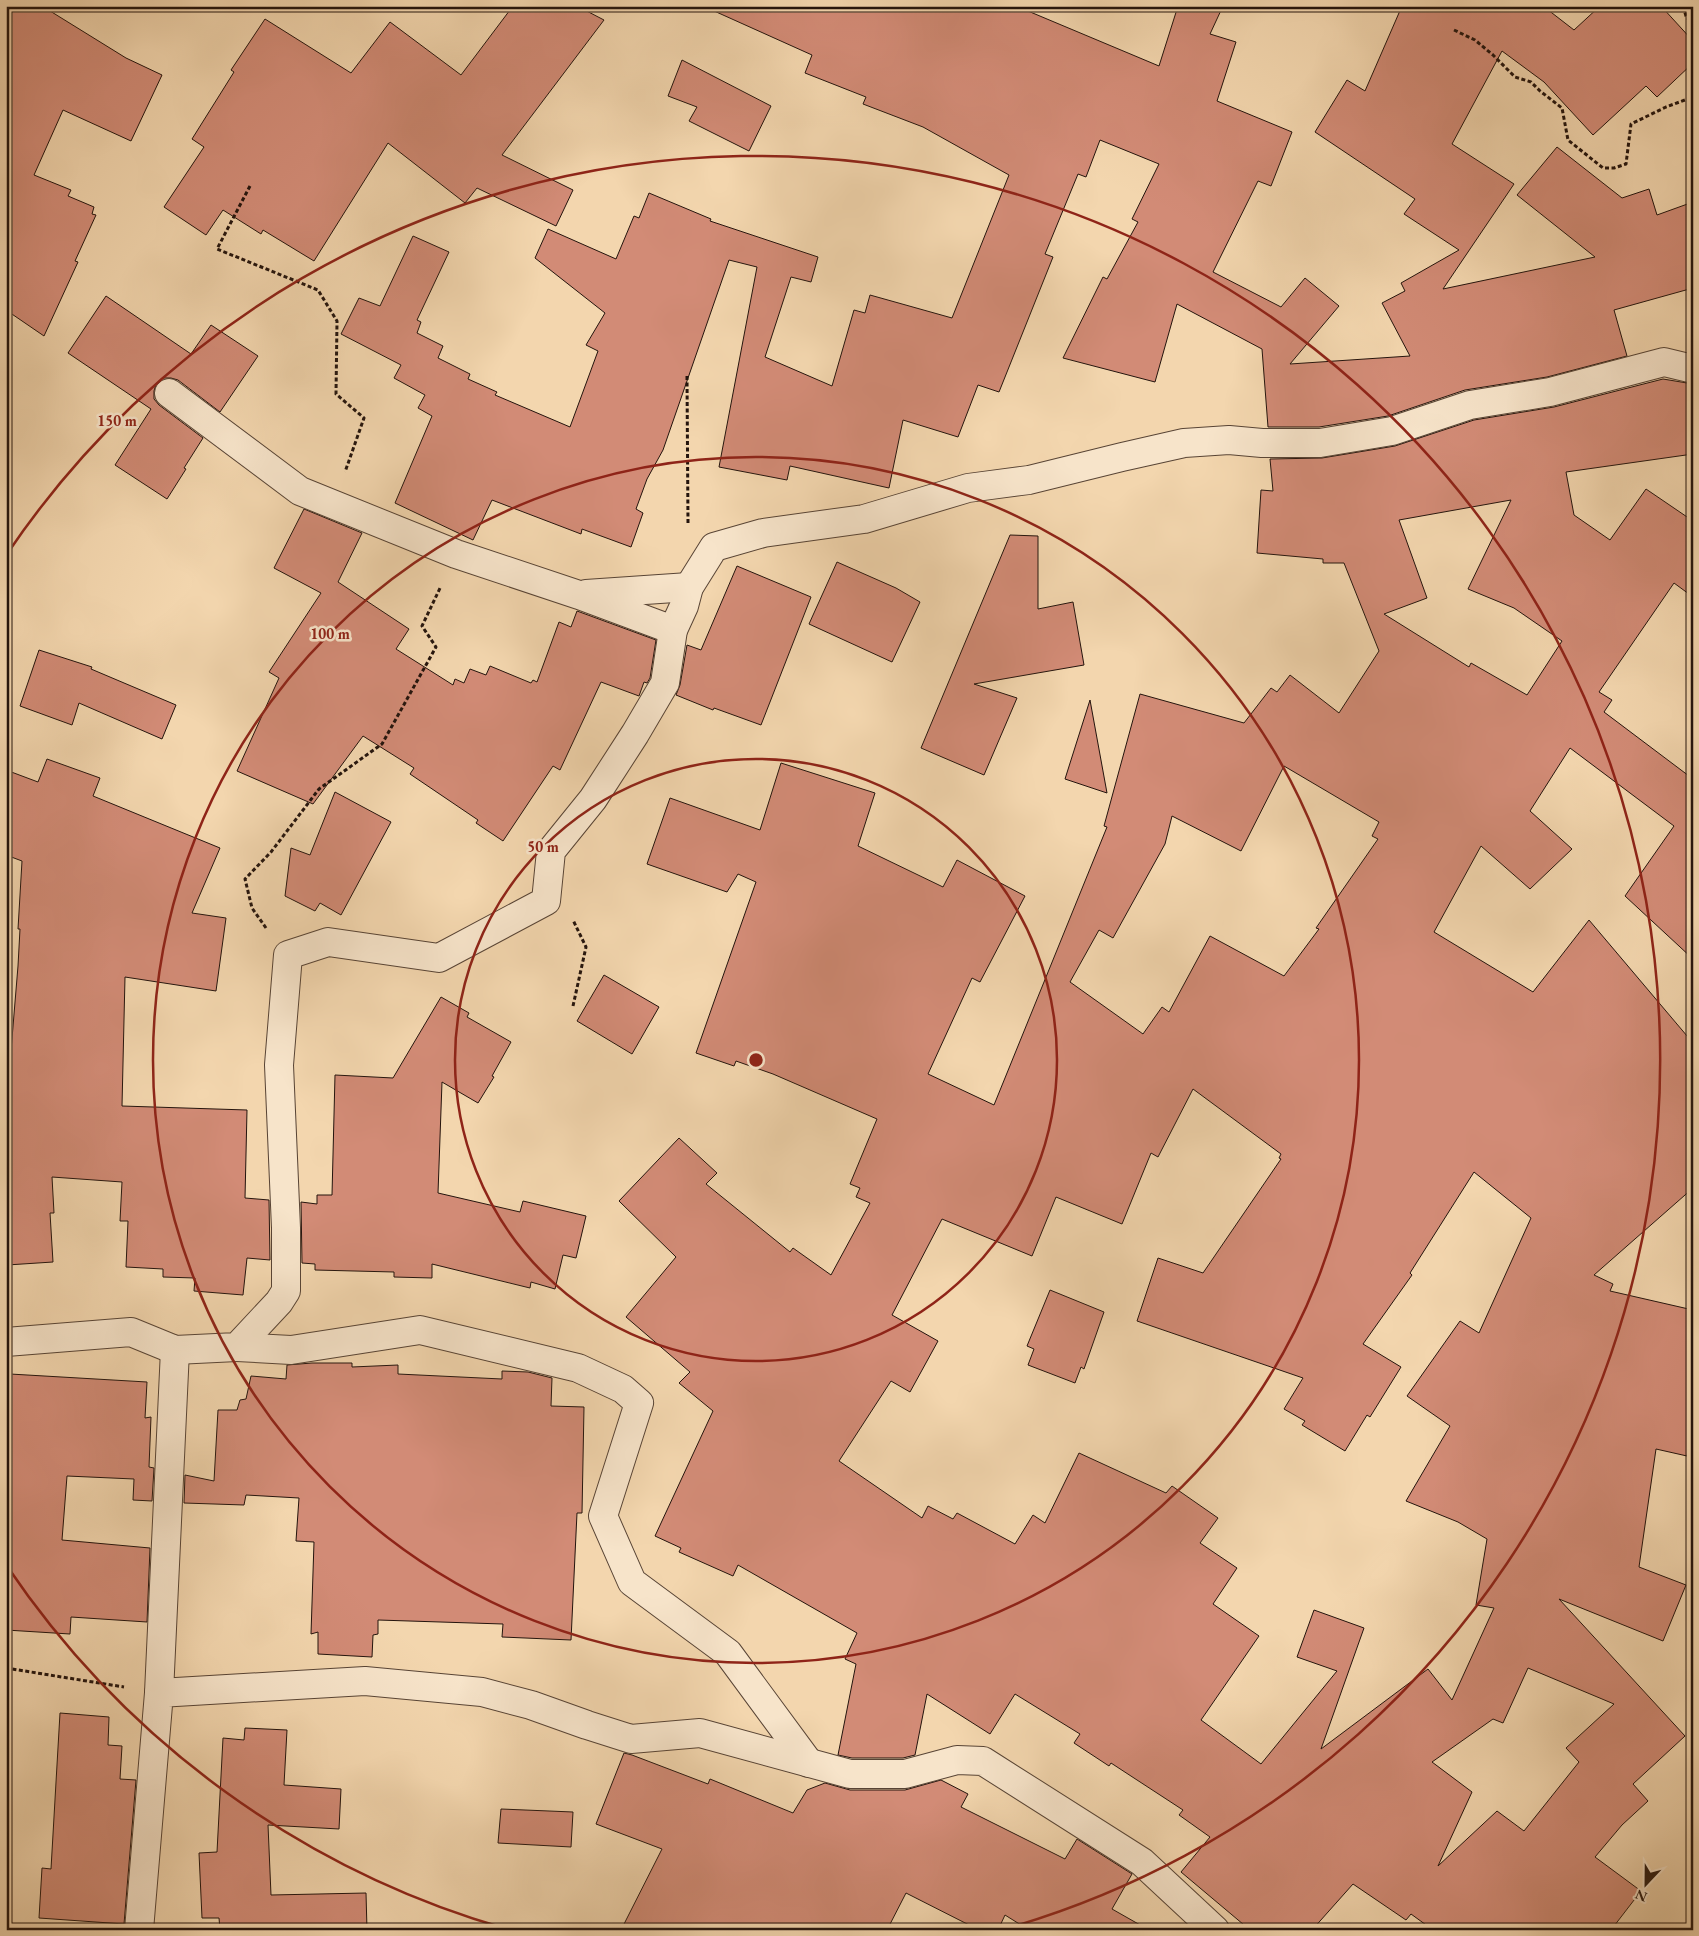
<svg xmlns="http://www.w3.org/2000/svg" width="1699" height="1936" font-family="'EB Garamond',serif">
	<rect width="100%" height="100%" fill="#f3d6ae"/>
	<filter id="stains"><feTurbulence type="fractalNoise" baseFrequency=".004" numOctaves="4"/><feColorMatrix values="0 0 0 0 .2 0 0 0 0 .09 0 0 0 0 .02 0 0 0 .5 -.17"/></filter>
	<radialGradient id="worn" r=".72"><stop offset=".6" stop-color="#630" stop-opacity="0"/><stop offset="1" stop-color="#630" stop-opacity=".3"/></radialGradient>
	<g fill="#d28b76" stroke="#24140d" fill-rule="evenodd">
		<polygon points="6,6 42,6 126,58 162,75 131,141 63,110 34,175 71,190 68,196 94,207 92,214 96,215 75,261 78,262 44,336 6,310"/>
		<polygon points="513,6 577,6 604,20 502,155 573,190 556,226 477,188 465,203 388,143 314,261 263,230 261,234 223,210 206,235 164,207 204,147 192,139 234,72 231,70 265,19 351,73 390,22 461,75"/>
		<polygon points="703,6 1016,6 1159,66 1178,6 1223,6 1210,34 1236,42 1217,101 1292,132 1271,186 1258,181 1213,272 1281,307 1305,278 1339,306 1290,364 1410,356 1382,303 1405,291 1401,283 1459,250 1404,214 1415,199 1315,132 1347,80 1365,91 1402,6 1543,6 1574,30 1600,6 1661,6 1693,41 1693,63 1657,97 1646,86 1593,135 1544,82 1502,51 1452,144 1514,184 1443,289 1595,257 1517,195 1557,147 1622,198 1649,189 1657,215 1693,202 1693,288 1614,310 1627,356 1547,377 1465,390 1388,416 1319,427 1268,427 1262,349 1177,304 1155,382 1063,358 1103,277 1107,279 1138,222 1132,219 1159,164 1100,140 1086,177 1078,174 1045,254 1053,257 999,392 978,385 958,437 903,420 889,488 790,466 787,480 719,467 757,267 729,260 663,450 647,479 636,509 643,513 631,547 582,529 581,534 492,500 473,540 395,503 432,416 418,408 425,395 394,378 401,365 341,334 359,298 380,306 413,236 449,252 417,320 421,322 417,333 443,346 438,358 470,374 468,379 497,392 495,395 570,427 598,351 586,345 605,313 535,258 548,229 616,259 634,216 639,218 649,193 711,219 710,221 818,257 811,282 791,277 765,357 832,386 854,310 865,313 870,295 952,318 1009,175 923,127 863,104 866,97 805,73 812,55"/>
		<polygon points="682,60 771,106 749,151 689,121 697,107 668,96"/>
		<polygon points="106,296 191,354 211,325 258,356 220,412 178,380 171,378 163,378 156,384 154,391 154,399 159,405 203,438 184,468 186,469 167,499 115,465 151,409 68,353"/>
		<path d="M1663 379 1693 384V454L1566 472 1574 515 1610 540 1646 489 1693 521V597L1674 583 1599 692 1612 700 1604 712 1693 779V959L1625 896 1674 826 1570 748 1530 811 1572 849 1530 889 1481 846 1434 932 1533 992 1589 920 1693 1043V1188L1594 1275 1613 1284 1610 1291 1693 1310V1427L1687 1456 1656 1449 1639 1567 1686 1585 1663 1641 1559 1599 1685 1736 1633 1784 1648 1801 1622 1825 1595 1857 1641 1891 1611 1930H1433L1411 1914 1406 1920 1353 1884 1312 1930H1250L1181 1872 1210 1837 1179 1815 1183 1810 1111 1763 1109 1766 1074 1743 1080 1734 1015 1694 990 1734 927 1694 915 1755 903 1758H852L838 1755 856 1664 845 1659 857 1633 738 1565 733 1576 679 1552 681 1548 655 1536 713 1411 679 1383 690 1372 626 1317 676 1257 619 1201 679 1138 717 1173 706 1184 790 1252 793 1248 831 1275 870 1203 856 1197 860 1188 850 1184 877 1119 773 1074 736 1061 734 1066 696 1053 756 882 738 874 727 892 647 864 670 798 760 830 781 763 875 793 858 846 943 887 957 860 1025 896 980 982 972 978 928 1074 994 1105 1107 827 1104 826 1140 694 1244 723 1271 688 1277 692 1290 675 1339 713 1379 651 1344 563H1323V559L1257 553 1261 490 1273 491 1270 459 1322 458 1395 446 1474 420 1554 407ZM1511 500 1468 589 1514 608 1562 641 1527 695 1471 663 1469 667 1384 614 1427 598 1399 520ZM1284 766 1379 822 1372 836 1378 839 1316 928 1319 929 1284 976 1210 936 1169 1012 1162 1007 1143 1034 1070 982 1099 930 1113 938 1165 844 1172 816 1241 851ZM1193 1089 1281 1154 1279 1158 1281 1159 1203 1273 1158 1258 1137 1321 1303 1378 1284 1409 1305 1421 1302 1425 1345 1451 1367 1415 1370 1417 1401 1367 1363 1344 1412 1275 1410 1273 1474 1172 1531 1218 1479 1333 1460 1321 1407 1396 1450 1426 1406 1501 1458 1522 1487 1539 1476 1605 1494 1608 1452 1700 1428 1669 1321 1749 1364 1628 1314 1610 1297 1657 1337 1671 1261 1764 1201 1720 1259 1636 1213 1604 1237 1568 1200 1543 1218 1518 1172 1486 1166 1493 1079 1453 1045 1523 1033 1515 1015 1544 957 1513 953 1519 928 1506 922 1518 839 1461 891 1381 910 1392 938 1341 892 1315 942 1219 1032 1256 1056 1197 1122 1224 1151 1153 1158 1157ZM1528 1668 1614 1704 1566 1748 1579 1762 1524 1831 1497 1811 1438 1866 1472 1792 1432 1762 1493 1719 1503 1723Z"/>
		<polygon points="304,509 362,533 338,582 409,629 396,649 453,685 455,679 464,683 470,669 486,675 490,666 531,683 533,680 537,682 559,622 571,627 577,611 656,640 650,678 647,683 644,682 639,696 601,682 560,770 553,766 503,841 476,823 478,820 410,774 414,768 363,736 313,804 237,771 279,678 269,672 321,593 274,568"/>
		<polygon points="1010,535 1038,536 1038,609 1073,602 1084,665 974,684 1017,698 984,775 921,748"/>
		<polygon points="837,562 896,588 920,602 892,662 809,624"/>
		<polygon points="737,566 811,597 761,725 714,708 713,710 676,695 680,685 687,645 701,650"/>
		<polygon points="39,650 92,667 91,669 176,705 162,739 79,703 72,725 20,706"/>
		<polygon points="1090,700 1107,793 1065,779"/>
		<polygon points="47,759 100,778 93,796 220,848 192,913 226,918 216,991 125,977 122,1106 247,1110 245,1198 269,1200 270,1260 247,1258 243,1295 194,1291 195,1278 163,1277 163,1269 126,1267 128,1221 120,1221 122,1182 52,1177 54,1213 50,1213 53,1262 7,1265 6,1087 8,1087 18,966 20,929 18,929 22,861 6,855 6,770 38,782"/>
		<polygon points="335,792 391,822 341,915 320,903 315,911 285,896 291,848 310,855"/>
		<polygon points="604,975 659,1007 632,1054 577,1021"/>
		<polygon points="441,997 469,1013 467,1017 511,1042 492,1076 494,1077 478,1103 442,1082 438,1193 520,1212 523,1201 586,1216 576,1258 563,1255 555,1289 531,1282 530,1288 432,1264 432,1278 394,1277 394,1272 315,1270 315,1264 302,1263 301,1202 317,1204 317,1195 332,1195 335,1075 393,1078"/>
		<polygon points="1050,1290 1104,1312 1084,1369 1081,1367 1075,1383 1028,1365 1034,1349 1027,1346"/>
		<polygon points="312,1363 352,1363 352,1367 398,1365 398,1374 502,1379 502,1371 528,1372 552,1378 551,1406 584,1407 582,1513 577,1513 571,1640 502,1637 503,1624 378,1620 378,1634 373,1635 372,1657 318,1654 318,1632 311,1634 314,1542 296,1541 299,1498 246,1495 244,1505 184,1503 185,1475 214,1481 218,1410 237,1410 240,1400 246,1399 251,1376 286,1379 287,1365"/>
		<polygon points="10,1374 147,1382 145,1418 151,1417 149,1467 154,1468 152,1501 133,1500 134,1479 67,1476 62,1540 150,1548 147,1622 71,1617 70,1634 6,1630 6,1389 9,1389"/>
		<polygon points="60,1713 109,1717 108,1745 122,1746 120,1779 136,1780 124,1924 39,1918 42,1868 51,1869"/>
		<polygon points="245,1728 287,1730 284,1785 341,1789 339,1829 268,1825 271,1895 366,1893 367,1930 220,1930 219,1918 202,1918 199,1853 217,1852 223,1738 244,1740"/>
		<polygon points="624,1753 632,1755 708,1784 710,1779 793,1813 807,1790 825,1783 850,1790 905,1790 941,1780 968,1794 961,1807 1065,1859 1077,1839 1132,1874 1112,1909 1149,1930 1029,1930 1005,1915 998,1930 979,1930 906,1893 887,1930 621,1930 662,1849 596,1824"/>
		<polygon points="501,1809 573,1812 571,1847 498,1843"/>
	</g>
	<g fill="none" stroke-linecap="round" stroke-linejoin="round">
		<defs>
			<g id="street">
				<polyline points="169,393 300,491 456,554 579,595 673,630"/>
				<polyline points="586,594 689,587"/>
				<polyline points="6,1342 131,1332 175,1350 237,1347 279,1302 286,1291 286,1228 279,1065 288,955 328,942 439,958 546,901 551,851 593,799 635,734 665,683 673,630 684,606 689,587 714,547 763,533 864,519 968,488 1029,480 1122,457 1184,443 1229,440 1262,443 1320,443 1392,431 1470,405 1550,392 1664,362 1693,369"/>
				<polyline points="237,1347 291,1350 420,1330 578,1368 623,1389 639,1403 603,1516 632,1582 728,1653 809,1763"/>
				<polyline points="159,1693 175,1350"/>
				<polyline points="139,1930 159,1693 365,1681 482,1692 531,1705 587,1725 631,1739 700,1733 850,1774 905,1774 957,1760 983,1761 1142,1862 1215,1930"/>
			</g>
		</defs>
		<use href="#street" stroke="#584435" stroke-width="30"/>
		<g stroke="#24140d" stroke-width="3" stroke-dasharray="4 2.5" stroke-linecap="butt">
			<polyline points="1683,6 1686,16 1693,25"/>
			<polyline points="1454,30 1475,40 1493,55 1515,77 1531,82 1540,91 1562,108 1568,140 1603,168 1614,168 1626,164 1631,124 1666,107 1693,97"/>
			<polyline points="250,186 217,249 318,290 337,321 336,394 364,418 345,472"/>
			<polyline points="687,376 688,523"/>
			<polyline points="266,928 252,908 245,879 271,852 319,789 382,744 436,647 422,626 441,586"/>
			<polyline points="573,1006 586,947 573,920"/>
			<polyline points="6,1668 124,1687"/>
		</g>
		<use href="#street" stroke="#f7e4ca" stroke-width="28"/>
	</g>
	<g fill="none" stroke="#8f2418" stroke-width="2.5">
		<circle cx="756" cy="1060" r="301"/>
		<circle cx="756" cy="1060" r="603"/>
		<path d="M507 1929A904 904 0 0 1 7 1566M7 554A904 904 0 1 1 1005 1929"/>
	</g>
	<circle cx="756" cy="1060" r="8" fill="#8f2418" stroke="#f7e4ca" stroke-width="2.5"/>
	<g font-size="15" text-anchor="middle" font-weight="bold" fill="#8f2418" stroke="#f7e4ca" stroke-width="5" stroke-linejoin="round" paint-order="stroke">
		<text x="117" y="426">150 m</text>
		<text x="330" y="639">100 m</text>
		<text x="543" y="852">50 m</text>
	</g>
	<rect width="1699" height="1936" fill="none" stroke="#f3d6ae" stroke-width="25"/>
	<rect x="8" y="8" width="1684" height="1921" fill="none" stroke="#24140d" stroke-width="2.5"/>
	<rect x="12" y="12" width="1674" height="1911" fill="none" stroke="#24140d"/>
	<g transform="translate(1646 1884) rotate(202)" stroke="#f7e4ca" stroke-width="4" paint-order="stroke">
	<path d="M0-4L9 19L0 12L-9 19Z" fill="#24140d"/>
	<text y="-8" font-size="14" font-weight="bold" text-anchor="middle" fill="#24140d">N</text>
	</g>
	<rect width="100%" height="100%" filter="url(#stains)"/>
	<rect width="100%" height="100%" fill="url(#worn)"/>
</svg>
